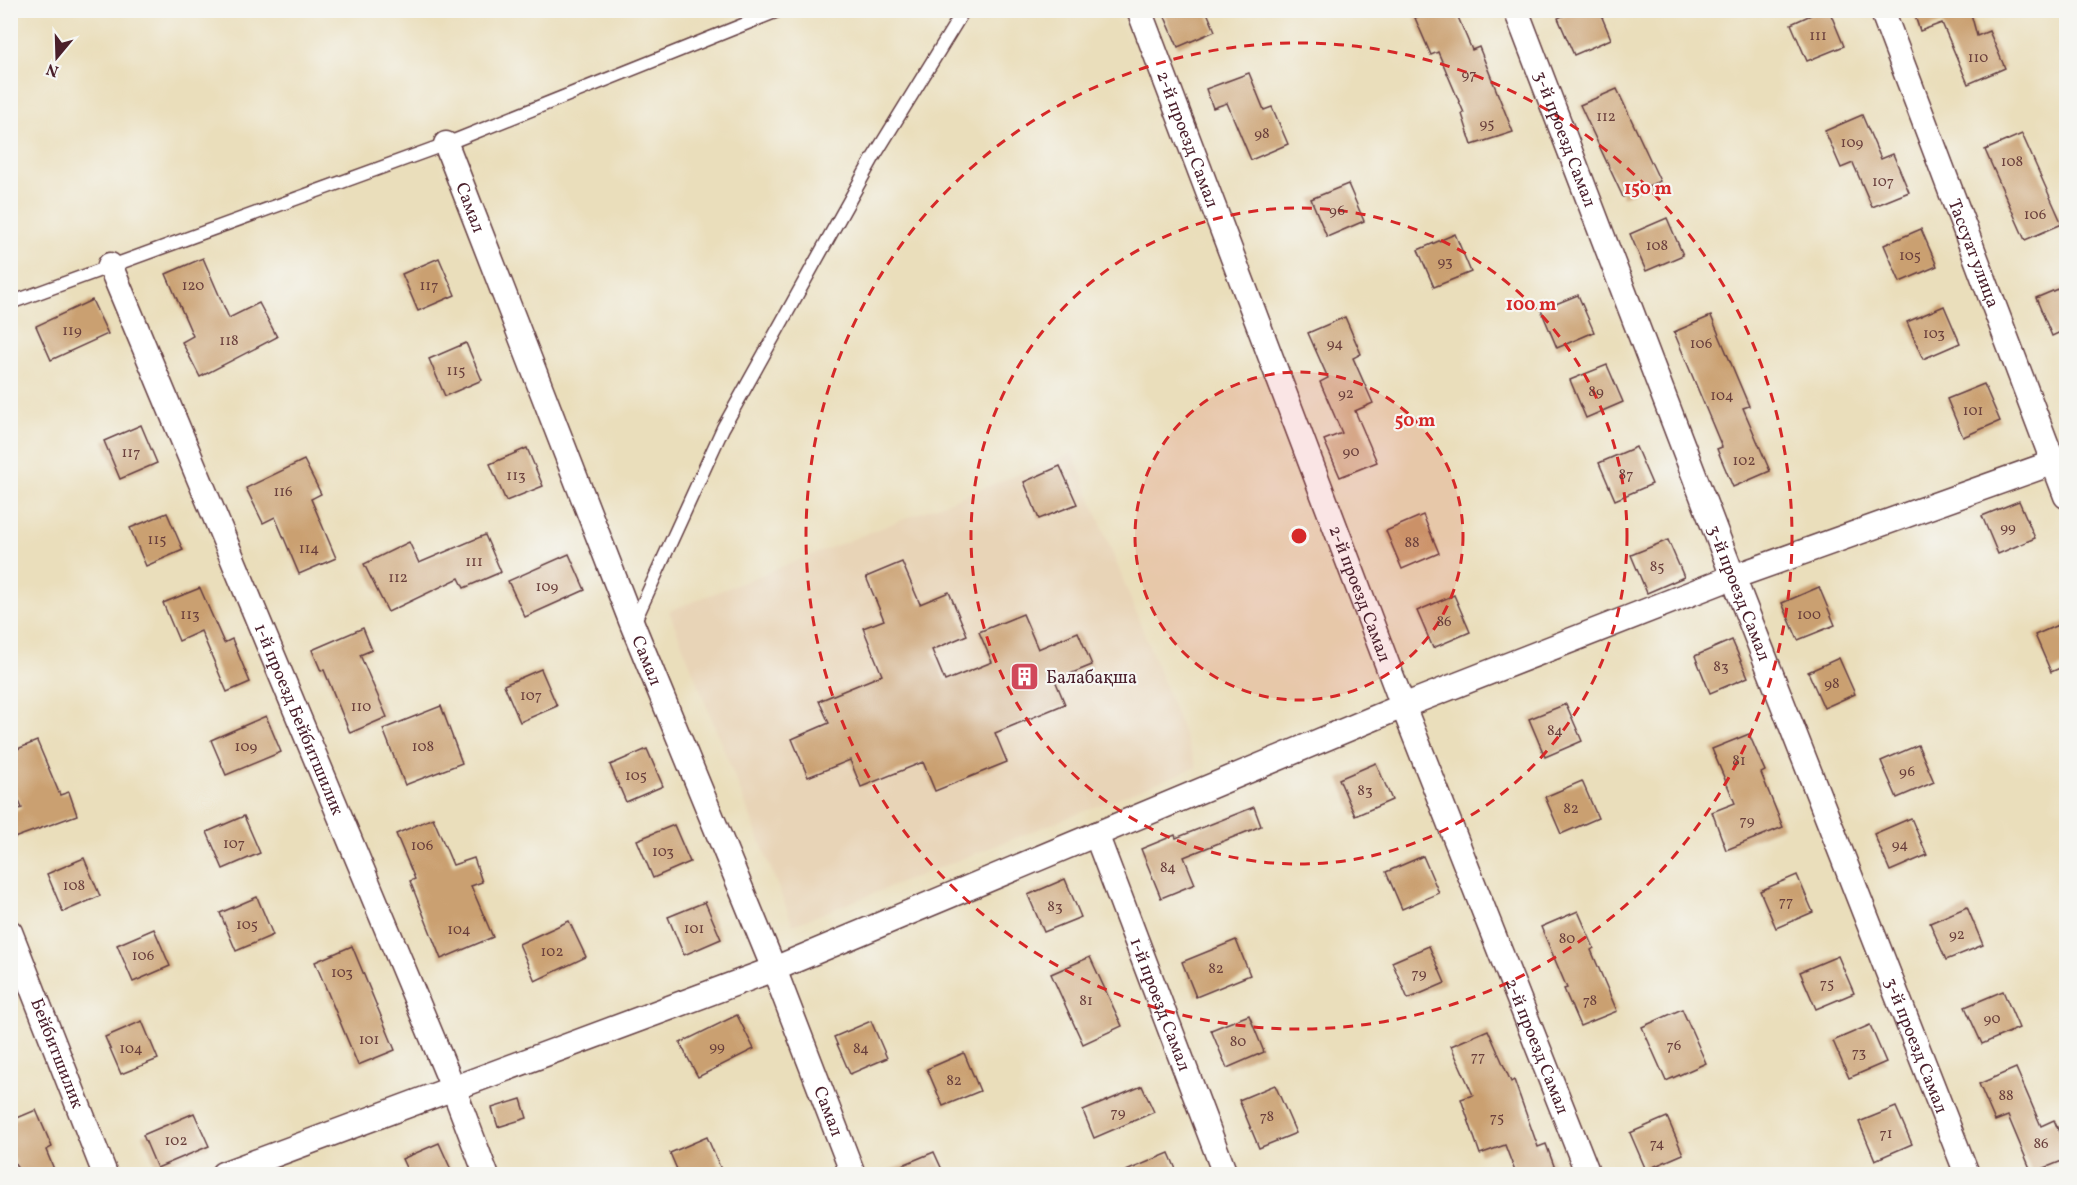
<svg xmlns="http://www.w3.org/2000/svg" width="2077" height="1185" font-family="Vollkorn,serif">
	<rect width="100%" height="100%" fill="#f6f6f2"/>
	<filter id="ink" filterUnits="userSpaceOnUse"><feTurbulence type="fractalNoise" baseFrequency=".0167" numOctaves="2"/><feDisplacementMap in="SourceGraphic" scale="12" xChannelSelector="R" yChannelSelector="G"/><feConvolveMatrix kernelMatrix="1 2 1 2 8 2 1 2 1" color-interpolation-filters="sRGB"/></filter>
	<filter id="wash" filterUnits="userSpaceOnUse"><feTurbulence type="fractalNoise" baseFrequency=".008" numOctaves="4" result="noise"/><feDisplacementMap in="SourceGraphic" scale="24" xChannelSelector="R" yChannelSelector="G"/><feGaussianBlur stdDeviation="1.35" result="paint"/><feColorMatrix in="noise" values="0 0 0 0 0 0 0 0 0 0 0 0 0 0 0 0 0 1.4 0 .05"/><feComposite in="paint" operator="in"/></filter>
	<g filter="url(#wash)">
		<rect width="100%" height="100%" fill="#eadebb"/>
		<polygon fill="#e8d4b7" points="1073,453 1197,767 793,925 669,611"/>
		<g id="blocks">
			<g fill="#caa071">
				<polygon points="1162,10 1206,10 1215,31 1178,47"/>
				<polygon points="1433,10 1455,10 1472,50 1479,47 1513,132 1472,145 1462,114 1464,113 1438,52 1431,55 1415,18"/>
				<polygon points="1575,10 1599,10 1611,39 1574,55 1558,18"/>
				<polygon points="1822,10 1829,10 1844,46 1807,61 1791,24"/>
				<polygon points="1913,10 1970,10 1977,36 1989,31 2005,68 1968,84 1942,23 1920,31"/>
				<polygon points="1249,73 1264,110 1272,107 1288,144 1251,160 1227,103 1213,108 1206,89"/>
				<polygon points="1617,89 1660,181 1623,197 1580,105"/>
				<polygon points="1862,115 1881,159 1893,154 1909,192 1872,207 1853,163 1841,168 1825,131"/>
				<polygon points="2022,134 2062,224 2025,240 1985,150"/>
				<polygon points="1348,184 1364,221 1327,237 1311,199"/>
				<polygon points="1667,218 1683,255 1646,271 1630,234"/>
				<polygon points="1921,229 1937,266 1900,282 1884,245"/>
				<polygon points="1455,234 1471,272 1434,287 1418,250"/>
				<polygon points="203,258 229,318 259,303 277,337 200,377 182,342 193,336 166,274"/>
				<polygon points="439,258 455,295 418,311 402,274"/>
				<polygon points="2067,285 2067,329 2052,336 2036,298"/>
				<polygon points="1578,295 1594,332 1557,348 1541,310"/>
				<polygon points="92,300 108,334 51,360 36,326"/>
				<polygon points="1944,306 1960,343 1923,359 1907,322"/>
				<polygon points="1711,316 1749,406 1743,408 1770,471 1733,487 1717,449 1722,447 1674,332"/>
				<polygon points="1345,317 1361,354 1353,358 1373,403 1355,411 1377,462 1340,477 1324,440 1342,433 1320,382 1328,378 1308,333"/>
				<polygon points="466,343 482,380 445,396 429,359"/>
				<polygon points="1607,365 1623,402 1586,418 1570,380"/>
				<polygon points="1984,384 2000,421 1963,437 1947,399"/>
				<polygon points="141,425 157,463 120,479 104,441"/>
				<polygon points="1636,447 1652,484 1615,500 1599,463"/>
				<polygon points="527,448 543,486 506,501 490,464"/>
				<polygon points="304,460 321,494 311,499 336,558 299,574 275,517 263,523 246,488"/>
				<polygon points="1060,466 1077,504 1039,519 1024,482"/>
				<polygon points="2019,501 2035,538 1998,554 1982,516"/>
				<polygon points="167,513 183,550 146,566 130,528"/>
				<polygon points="1423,515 1439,553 1402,569 1386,531"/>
				<polygon points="485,535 501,572 464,588 459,578 388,612 364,564 409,542 419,563"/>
				<polygon points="1668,540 1684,577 1647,593 1631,555"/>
				<polygon points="569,554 585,590 525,617 508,581"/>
				<polygon points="902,562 920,604 949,592 967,635 932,650 945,681 992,662 979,632 1023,614 1038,649 1078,632 1092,665 1055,680 1065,704 995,733 1007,762 935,791 923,762 861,787 850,760 808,777 792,739 829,723 819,701 882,675 863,628 884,620 866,577"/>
				<polygon points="1819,587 1835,625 1798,640 1782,603"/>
				<polygon points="200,588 224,643 232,639 250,682 227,692 201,631 179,641 163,603"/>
				<polygon points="1454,595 1470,632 1433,648 1417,611"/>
				<polygon points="2067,621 2067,665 2051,672 2035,635"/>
				<polygon points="363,628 372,650 360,655 387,717 350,733 324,670 321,671 312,650"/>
				<polygon points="1732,640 1748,677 1710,693 1695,656"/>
				<polygon points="1839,658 1855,694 1824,708 1808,672"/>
				<polygon points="541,669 557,706 520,722 504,685"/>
				<polygon points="1566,704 1582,741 1545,757 1529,719"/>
				<polygon points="441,706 462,763 405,785 383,729"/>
				<polygon points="266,716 281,752 226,775 211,740"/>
				<polygon points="1749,734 1765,771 1761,773 1783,827 1726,850 1712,812 1735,803 1712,749"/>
				<polygon points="37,741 60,795 69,792 77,815 14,838 10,827 10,812 22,808 10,781 10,752"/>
				<polygon points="1918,745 1934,782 1897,798 1881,761"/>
				<polygon points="647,749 663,786 626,802 610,765"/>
				<polygon points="1376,763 1392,800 1355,816 1339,779"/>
				<polygon points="1582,781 1598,818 1561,834 1545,797"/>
				<polygon points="1254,807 1261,826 1184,857 1195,884 1161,898 1141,849 1175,835 1176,838"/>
				<polygon points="244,816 260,853 223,869 207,832"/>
				<polygon points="433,818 453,865 474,858 482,882 471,886 493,937 441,959 410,881 415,879 396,834"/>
				<polygon points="1911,818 1927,855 1890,871 1874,834"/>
				<polygon points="674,825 690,862 653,878 637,840"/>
				<polygon points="1423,856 1439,893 1402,909 1386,872"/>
				<polygon points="84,858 100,896 63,912 47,874"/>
				<polygon points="1797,875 1813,912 1776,928 1760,891"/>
				<polygon points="1065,879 1081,917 1044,932 1028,895"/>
				<polygon points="257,897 273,935 236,951 220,913"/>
				<polygon points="705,902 721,939 684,955 668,917"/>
				<polygon points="1967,907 1983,945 1946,960 1930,923"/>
				<polygon points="1578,911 1594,948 1591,950 1617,1011 1580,1026 1564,989 1567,988 1541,927"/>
				<polygon points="569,921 586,957 535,981 519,944"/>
				<polygon points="154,929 170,966 133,982 117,945"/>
				<polygon points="1236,940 1250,975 1196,997 1182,962"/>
				<polygon points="352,946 395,1050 358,1065 315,962"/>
				<polygon points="1429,946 1445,983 1408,999 1392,962"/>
				<polygon points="1838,956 1854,993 1816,1009 1800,972"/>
				<polygon points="1090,957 1122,1026 1083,1044 1051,974"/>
				<polygon points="2003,991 2019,1028 1982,1044 1965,1007"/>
				<polygon points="1682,1009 1706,1063 1666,1081 1642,1027"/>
				<polygon points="737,1015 754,1049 698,1077 680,1043"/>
				<polygon points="1249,1015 1264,1052 1227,1068 1211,1030"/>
				<polygon points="142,1021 158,1059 121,1074 105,1037"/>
				<polygon points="871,1021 887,1058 850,1074 834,1037"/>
				<polygon points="1870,1025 1886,1062 1849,1078 1833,1041"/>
				<polygon points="1488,1030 1511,1082 1514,1080 1538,1147 1546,1144 1557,1174 1516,1174 1505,1145 1480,1154 1461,1099 1473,1095 1451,1046"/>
				<polygon points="964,1053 980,1091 943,1106 927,1069"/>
				<polygon points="2016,1068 2041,1126 2054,1120 2067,1151 2067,1159 2032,1173 2008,1116 1995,1121 1979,1084"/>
				<polygon points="1275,1085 1296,1133 1259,1148 1239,1100"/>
				<polygon points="1142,1086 1154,1112 1094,1138 1083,1111"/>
				<polygon points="521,1099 527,1118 498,1127 492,1108"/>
				<polygon points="1896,1107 1912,1144 1875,1160 1859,1122"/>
				<polygon points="36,1110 52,1147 46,1150 56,1174 20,1174 10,1152 10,1121"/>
				<polygon points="194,1113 209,1146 157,1168 143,1135"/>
				<polygon points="1667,1117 1683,1154 1646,1170 1630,1133"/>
				<polygon points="707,1137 723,1174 679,1174 670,1153"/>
				<polygon points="439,1143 453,1174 409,1174 402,1159"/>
				<polygon points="934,1152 944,1174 881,1174"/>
				<polygon points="1169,1153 1178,1174 1119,1174"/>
			</g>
		</g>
	</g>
	<g filter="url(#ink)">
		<use href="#blocks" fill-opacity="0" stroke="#623c41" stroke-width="1.5"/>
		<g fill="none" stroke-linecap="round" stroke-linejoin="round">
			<defs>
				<g id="lane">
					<polyline points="10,303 446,144 780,10"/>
					<polyline points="633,625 723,428 873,158 964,10"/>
				</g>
				<g id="street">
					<path id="s1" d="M1139 10 1403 706 1588 1174"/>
					<path id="s2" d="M1516 10 1733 577 1967 1174"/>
					<path id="s3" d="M1882 10 2066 496"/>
					<path id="s4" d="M446 144 633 626 774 969 853 1174"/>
					<path id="s5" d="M110 265 454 1090 486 1174"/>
					<path id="s6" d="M1096 834 1225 1174"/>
					<path id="s7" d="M10 932 105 1174"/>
					<polyline points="223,1174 774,969 1403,706 1733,577 2066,458"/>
				</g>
			</defs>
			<use href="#lane" stroke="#623c41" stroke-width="15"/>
			<use href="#street" stroke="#623c41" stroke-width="27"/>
			<use href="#lane" stroke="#fff" stroke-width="12"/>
			<use href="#street" stroke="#fff" stroke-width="24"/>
		</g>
	</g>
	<circle cx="1299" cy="536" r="164" fill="#d62828" fill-opacity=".12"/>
	<g fill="none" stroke="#d62828" stroke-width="3" stroke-dasharray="10 8">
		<circle cx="1299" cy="536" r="164"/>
		<circle cx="1299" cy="536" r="328"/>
		<circle cx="1299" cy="536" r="493"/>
	</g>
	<defs>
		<symbol id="building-square" viewBox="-11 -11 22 22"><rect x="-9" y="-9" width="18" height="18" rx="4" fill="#d1495b" stroke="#f6f6f2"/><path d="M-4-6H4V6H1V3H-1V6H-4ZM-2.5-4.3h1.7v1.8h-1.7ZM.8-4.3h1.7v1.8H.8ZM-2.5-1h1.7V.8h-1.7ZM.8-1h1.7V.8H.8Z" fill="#fff"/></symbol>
	</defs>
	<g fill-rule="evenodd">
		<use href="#building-square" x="1008" y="660" width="33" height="33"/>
	</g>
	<g text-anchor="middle" stroke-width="4.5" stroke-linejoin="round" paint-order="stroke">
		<g font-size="15" fill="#6a3f3c">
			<text x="1818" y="40">111</text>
			<text x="1978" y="62">110</text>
			<text x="1469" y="79">97</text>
			<text x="1606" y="121">112</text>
			<text x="1487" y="128">95</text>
			<text x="1262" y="138">98</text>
			<text x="1852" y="147">109</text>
			<text x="2012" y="166">108</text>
			<text x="1883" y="186">107</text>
			<text x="1337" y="215">96</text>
			<text x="2035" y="219">106</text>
			<text x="1657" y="250">108</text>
			<text x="1910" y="260">105</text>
			<text x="1445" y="266">93</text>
			<text x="193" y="290">120</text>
			<text x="429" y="290">117</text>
			<text x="72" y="335">119</text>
			<text x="1934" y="338">103</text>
			<text x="229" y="345">118</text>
			<text x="1335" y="348">94</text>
			<text x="1701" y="348">106</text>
			<text x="456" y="375">115</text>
			<text x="1596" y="396">89</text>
			<text x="1346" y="398">92</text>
			<text x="1722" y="400">104</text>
			<text x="1973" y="415">101</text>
			<text x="1351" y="456">90</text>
			<text x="131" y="457">117</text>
			<text x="1744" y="465">102</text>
			<text x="1626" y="479">87</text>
			<text x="516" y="480">113</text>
			<text x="283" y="496">116</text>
			<text x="2008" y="532">99</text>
			<text x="157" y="544">115</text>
			<text x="1412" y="547">88</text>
			<text x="309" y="553">114</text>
			<text x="474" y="566">111</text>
			<text x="1657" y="571">85</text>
			<text x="398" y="582">112</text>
			<text x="547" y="591">109</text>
			<text x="190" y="619">113</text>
			<text x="1809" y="619">100</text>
			<text x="1444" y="626">86</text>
			<text x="1721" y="671">83</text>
			<text x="1832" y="688">98</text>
			<text x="531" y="700">107</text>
			<text x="361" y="711">110</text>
			<text x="1555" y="735">84</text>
			<text x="246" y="751">109</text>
			<text x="423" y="751">108</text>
			<text x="1739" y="765">81</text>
			<text x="1907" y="776">96</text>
			<text x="636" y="780">105</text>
			<text x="1365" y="795">83</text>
			<text x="1571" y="813">82</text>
			<text x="1747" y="825">79</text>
			<text x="234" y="848">107</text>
			<text x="1900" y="849">94</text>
			<text x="422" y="850">106</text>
			<text x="663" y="856">103</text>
			<text x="1168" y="872">84</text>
			<text x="74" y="890">108</text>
			<text x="1786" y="906">77</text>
			<text x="1055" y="911">83</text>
			<text x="247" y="929">105</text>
			<text x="694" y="933">101</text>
			<text x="459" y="934">104</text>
			<text x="1957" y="939">92</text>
			<text x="1567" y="943">80</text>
			<text x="552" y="956">102</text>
			<text x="143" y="960">106</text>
			<text x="1216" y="973">82</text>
			<text x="342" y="977">103</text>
			<text x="1419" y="978">79</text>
			<text x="1827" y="988">75</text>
			<text x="1086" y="1005">81</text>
			<text x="1590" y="1005">78</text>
			<text x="1992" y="1023">90</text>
			<text x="369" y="1044">101</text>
			<text x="1238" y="1046">80</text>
			<text x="1674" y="1050">76</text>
			<text x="717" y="1051">99</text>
			<text x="131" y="1053">104</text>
			<text x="861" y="1053">84</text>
			<text x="1859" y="1057">73</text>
			<text x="1478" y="1061">77</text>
			<text x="954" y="1085">82</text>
			<text x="2006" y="1100">88</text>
			<text x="1118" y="1117">79</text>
			<text x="1267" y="1121">78</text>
			<text x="1497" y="1122">75</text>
			<text x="1886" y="1138">71</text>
			<text x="176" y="1145">102</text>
			<text x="1657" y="1148">74</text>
			<text x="2041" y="1148">86</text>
		</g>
		<g font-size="18" fill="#4a1f2b" stroke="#f6f6f2">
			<text dy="6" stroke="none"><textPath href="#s1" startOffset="138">2-й проезд Самал</textPath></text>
			<text dy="6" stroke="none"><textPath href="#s2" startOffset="138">3-й проезд Самал</textPath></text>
			<text dy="6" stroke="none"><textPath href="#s4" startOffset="68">Самал</textPath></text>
			<text dy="6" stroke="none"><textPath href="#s3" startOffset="260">Тассуат улица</textPath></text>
			<text dy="6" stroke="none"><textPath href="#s2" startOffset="624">3-й проезд Самал</textPath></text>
			<text dy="6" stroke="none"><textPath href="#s1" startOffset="624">2-й проезд Самал</textPath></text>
			<text dy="6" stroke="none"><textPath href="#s4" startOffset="554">Самал</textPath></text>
			<text dy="6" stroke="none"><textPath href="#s5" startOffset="492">1-й проезд Бейбитшилик</textPath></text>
			<text dy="6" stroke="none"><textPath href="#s6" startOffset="182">1-й проезд Самал</textPath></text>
			<text dy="6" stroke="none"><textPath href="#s1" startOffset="1110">2-й проезд Самал</textPath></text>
			<text dy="6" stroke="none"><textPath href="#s2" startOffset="1110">3-й проезд Самал</textPath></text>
			<text dy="6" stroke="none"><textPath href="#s7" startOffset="130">Бейбитшилик</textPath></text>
			<text dy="6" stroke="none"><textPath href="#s4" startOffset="1040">Самал</textPath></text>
		</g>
		<g font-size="18" fill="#4a1f2b" stroke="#f6f6f2" text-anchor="start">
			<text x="1046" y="683">Балабақша</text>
		</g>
	</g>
	<circle cx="1299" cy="536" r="9" fill="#d62828" stroke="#f6f6f2" stroke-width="3"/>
	<g font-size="18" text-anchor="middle" font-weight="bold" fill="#d62828" stroke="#f6f6f2" stroke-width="4.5" stroke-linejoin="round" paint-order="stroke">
		<text x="1648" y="194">150 m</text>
		<text x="1531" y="310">100 m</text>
		<text x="1415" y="426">50 m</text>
	</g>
	<rect width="2077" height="1185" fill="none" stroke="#f6f6f2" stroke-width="36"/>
	<g transform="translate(57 57) rotate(199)" stroke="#f6f6f2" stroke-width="4.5" paint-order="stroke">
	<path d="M0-4.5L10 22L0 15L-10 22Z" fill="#4a1f2b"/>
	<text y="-9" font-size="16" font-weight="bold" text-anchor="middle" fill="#4a1f2b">N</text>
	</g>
</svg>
